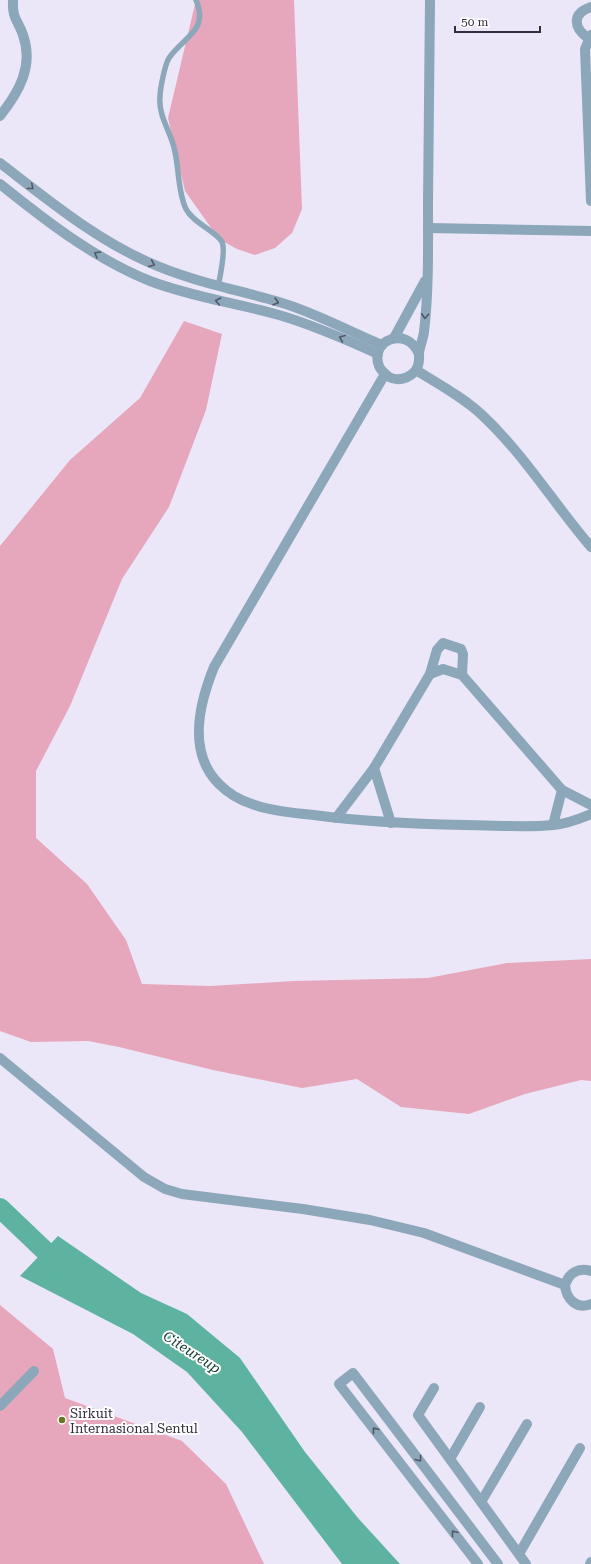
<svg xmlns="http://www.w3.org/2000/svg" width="591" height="1564" font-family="'Roboto Serif',serif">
	<rect width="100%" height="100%" fill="#ebe7f9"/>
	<g fill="#e6a6bb">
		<polygon points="196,0 294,0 302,209 292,233 275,248 255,255 237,249 219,239 185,191 168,118"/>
		<polygon points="184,321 222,334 206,410 169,507 122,579 70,706 36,771 36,838 87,884 126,940 142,984 210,986 294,981 428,978 507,963 591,959 591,1081 581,1080 525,1094 469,1114 401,1107 357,1079 302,1088 213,1070 119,1047 88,1041 31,1042 0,1031 0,546 70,460 140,398"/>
		<polygon points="0,1305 53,1349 65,1398 182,1441 226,1484 264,1564 0,1564"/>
	</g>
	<polygon fill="#5db39f" points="58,1236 141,1293 187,1314 240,1358 305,1452 358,1518 400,1564 342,1564 242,1432 187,1372 133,1334 20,1276"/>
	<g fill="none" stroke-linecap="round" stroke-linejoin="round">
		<polyline stroke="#5db39f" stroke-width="20" points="0,1208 64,1269"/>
		<path stroke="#8ca7b9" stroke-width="5.5" d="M196 0C209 31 184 36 169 58 165 64 160 89 160 97 158 117 172 133 175 152 179 169 178 193 186 209 193 223 216 231 222 242 226 250 220 277 218 287"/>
		<g stroke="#8ca7b9" stroke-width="10">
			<polyline points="591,35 585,49 591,201"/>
			<path d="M588 38C574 28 571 14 591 7"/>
			<path d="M0 116C19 92 34 66 23 35 18 20 12 19 13 0"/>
			<path d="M0 163C47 199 94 238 148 262 190 281 235 289 279 302 314 312 348 331 382 345"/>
			<path d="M0 184C46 221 95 259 150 281 192 297 236 303 279 315 313 325 345 339 378 354"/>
			<polyline points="428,228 591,231"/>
			<polyline points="394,338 425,281"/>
			<path d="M419 354C407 325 369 340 379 366 381 371 385 374 389 377 398 382 410 378 416 370 420 364 419 359 419 353 420 346 423 339 424 332 429 290 428 244 428 202 429 135 429 67 430 0"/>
			<path d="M416 370C438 384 463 397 482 415 524 454 554 504 591 547"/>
			<path d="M385 374 214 667C199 704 187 752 219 784 228 793 239 800 252 804 272 811 293 813 314 815 365 822 414 824 465 825 494 825 524 828 553 825 566 824 579 819 591 814"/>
			<polyline points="430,674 437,650 443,643 461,649 463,654 462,675"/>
			<polyline points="374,768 391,823"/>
			<polyline points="336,818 374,768 430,674 443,669 462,675 562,790 591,805"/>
			<polyline points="553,825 562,790"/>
			<polyline points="0,1058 144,1177 165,1189 182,1194 303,1209 370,1220 424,1233 565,1285"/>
			<path d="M591 1271C578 1267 569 1273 565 1285 566 1299 577 1310 591 1304"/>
			<polyline points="434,1388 418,1415 526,1564"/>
			<polyline points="0,1406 34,1371"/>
			<polyline points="450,1459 480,1407"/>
			<polyline points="481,1502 527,1424"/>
			<polyline points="519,1554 580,1448"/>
			<polyline points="478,1564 339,1384 353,1373 498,1564"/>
			<polyline points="590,1564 591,1562"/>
		</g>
	</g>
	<defs><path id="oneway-chevron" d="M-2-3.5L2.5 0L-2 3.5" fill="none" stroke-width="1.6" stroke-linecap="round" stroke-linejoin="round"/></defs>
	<g stroke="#52586a">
		<use href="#oneway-chevron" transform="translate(31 187) rotate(39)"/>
		<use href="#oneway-chevron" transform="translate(97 254) rotate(-150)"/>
		<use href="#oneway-chevron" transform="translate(152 264) rotate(23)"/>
		<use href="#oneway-chevron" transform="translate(218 301) rotate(-168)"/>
		<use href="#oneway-chevron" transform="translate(276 302) rotate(16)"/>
		<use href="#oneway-chevron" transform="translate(425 316) rotate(93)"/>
		<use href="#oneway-chevron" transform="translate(342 338) rotate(-157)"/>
		<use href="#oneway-chevron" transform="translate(375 1430) rotate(-128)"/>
		<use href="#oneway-chevron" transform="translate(419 1459) rotate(53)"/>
		<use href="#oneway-chevron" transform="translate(454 1533) rotate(-128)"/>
	</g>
	<circle fill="#6a7520" stroke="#fff" stroke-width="1.5" cx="62" cy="1420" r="4"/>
	<g text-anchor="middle" stroke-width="4" stroke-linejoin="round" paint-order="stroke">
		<g font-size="13" fill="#332e3f" stroke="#fff" text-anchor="start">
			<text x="70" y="1418">Sirkuit<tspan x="70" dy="15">Internasional Sentul</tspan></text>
		</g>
		<g font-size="14" font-style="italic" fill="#0f382f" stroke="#fff">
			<text transform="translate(192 1352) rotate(33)" y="5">Citeureup</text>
		</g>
	</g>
	<path d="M455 26v6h85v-6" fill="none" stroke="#332e3f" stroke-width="2"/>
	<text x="461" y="26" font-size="12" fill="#332e3f" stroke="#ffffff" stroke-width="3" paint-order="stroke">50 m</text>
</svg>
